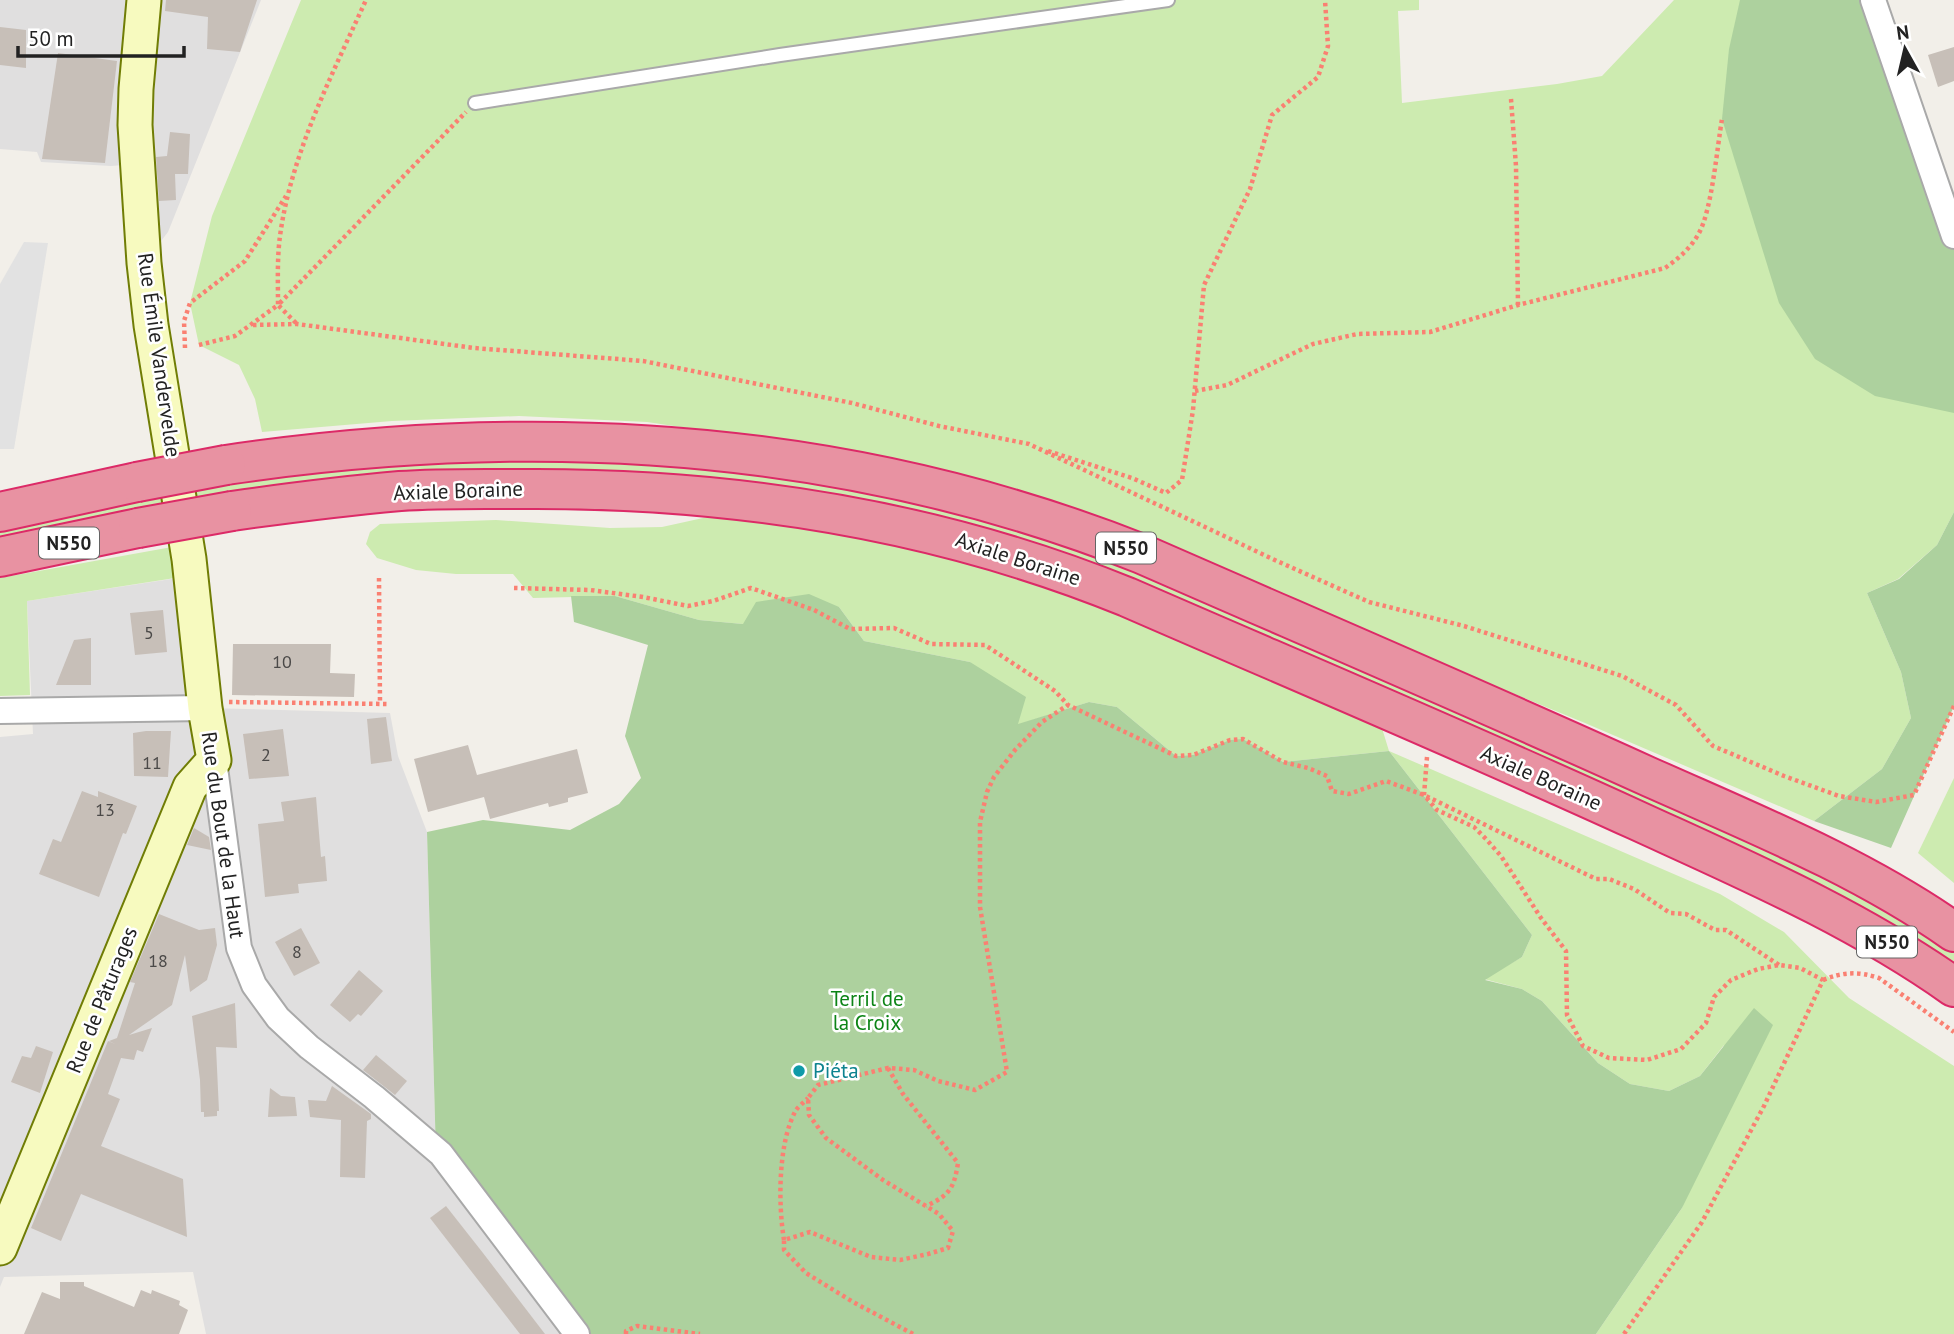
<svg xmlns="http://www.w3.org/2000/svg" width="1954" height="1334" font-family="'PT Sans',sans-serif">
	<rect width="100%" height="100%" fill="#f2efe9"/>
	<g fill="#e0dfdf">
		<polygon points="0,0 261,0 168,232 144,263 136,164 111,166 41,162 37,152 0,149"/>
		<polygon points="191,576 206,708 390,713 398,756 427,832 436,1155 566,1334 206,1334 193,1272 4,1277 0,1287 0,737 33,734 27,601"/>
	</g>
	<g fill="#cdebb0">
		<polygon points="301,0 1419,0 1419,10 1398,11 1402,103 1557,84 1602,76 1674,0 1873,0 1954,236 1954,512 1937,545 1898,579 1867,593 1901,672 1911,718 1882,769 1814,821 1585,723 1296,604 755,438 647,422 519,416 392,421 262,432 255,399 239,365 199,345 190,303 212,216"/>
		<polygon points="488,452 730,465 1030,526 1752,836 1954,947 1954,972 1124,581 619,477 0,546 0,529 148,493"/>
		<polygon points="734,515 865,533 1054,583 1381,725 1389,751 1720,894 1784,932 1849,998 1954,1066 1954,1334 1596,1334 1682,1208 1724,1045 1700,1076 1669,1091 1630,1084 1598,1063 1542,1001 1522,989 1484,979 1522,957 1532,935 1389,751 1283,762 1243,739 1193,755 1176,756 1117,707 1089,702 1017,725 970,662 864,641 839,607 743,624 699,620 615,596 533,598 513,574 456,574 416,570 377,558 366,544 370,532 380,524 496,520 610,528 662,527 703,518"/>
		<polygon points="172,547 175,578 27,601 30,695 0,696 0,578"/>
		<polygon points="1954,778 1954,883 1918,853"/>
	</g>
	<g fill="#add19e">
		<polygon points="1740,0 1873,0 1954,236 1954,413 1875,396 1815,359 1779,303 1722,119 1729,49"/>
		<polygon points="1954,512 1954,706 1891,848 1814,821 1882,769 1911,718 1901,672 1867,593 1899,579 1937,545"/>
		<polygon points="809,594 839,607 864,641 970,662 1026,697 1018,724 1089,702 1117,707 1176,756 1193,755 1230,740 1243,739 1283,762 1389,751 1532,935 1522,957 1485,980 1522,989 1542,1001 1598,1063 1630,1084 1669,1091 1700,1076 1754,1008 1773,1025 1682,1208 1596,1334 566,1334 436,1155 427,832 483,820 570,830 619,804 641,778 625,736 648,645 574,622 571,596 615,596 699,620 743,624 756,602"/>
	</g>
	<polygon fill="#e2e2e2" points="24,242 48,243 14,449 0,449 0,284"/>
	<g fill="#c7bfb8">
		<polygon points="166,0 257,0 240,52 207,49 208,17 165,11"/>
		<polygon points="0,27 26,30 26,68 0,65"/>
		<polygon points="1954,47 1954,81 1938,87 1928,55"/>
		<polygon points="58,53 117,61 105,163 42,159"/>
		<polygon points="170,132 190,134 188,174 175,174 176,200 159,201 156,157 167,156"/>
		<polygon points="163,610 167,652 135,655 130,613"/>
		<polygon points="91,638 91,685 56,685 74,640"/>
		<polygon points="233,644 331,644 330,673 355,674 354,697 232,695"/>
		<polygon points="386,717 392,761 371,764 367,719"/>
		<polygon points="283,729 289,776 249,779 243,734"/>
		<polygon points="146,731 171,731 168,777 134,776 133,733"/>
		<polygon points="468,745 477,775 577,749 588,793 568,798 568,802 549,807 548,803 490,819 484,797 428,812 414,759"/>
		<polygon points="82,791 98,797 98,791 137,806 126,834 123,833 99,897 39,874 53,839 61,842"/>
		<polygon points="316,797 321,857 325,856 327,881 298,884 299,893 265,897 258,824 284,821 281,802"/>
		<polygon points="194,828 209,837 211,850 187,845"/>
		<polygon points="159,914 199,930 215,928 217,945 207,980 190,992 185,955 172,1005 129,1035 152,1028 143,1052 137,1050 134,1060 121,1058 108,1094 120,1099 101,1146 183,1179 187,1237 81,1194 61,1241 31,1228 108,1041 115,1044 109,1041 117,1038 135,983 130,982"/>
		<polygon points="301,928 320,963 294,976 275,942"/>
		<polygon points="359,970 383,991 361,1016 358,1014 350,1022 330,1005"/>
		<polygon points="235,1003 237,1048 216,1047 219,1111 217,1111 217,1116 204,1117 204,1112 201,1112 200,1080 192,1016"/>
		<polygon points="36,1046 53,1052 40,1093 11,1082 22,1056 31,1058"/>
		<polygon points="376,1055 407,1081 395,1095 363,1070"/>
		<polygon points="332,1086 371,1114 371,1119 367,1121 365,1178 340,1177 341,1120 310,1117 308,1100 326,1101"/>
		<polygon points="270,1088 281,1096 295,1097 297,1116 268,1117"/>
		<polygon points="446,1206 483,1253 545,1334 520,1334 447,1240 430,1218"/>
		<polygon points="60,1282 84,1282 84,1286 134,1307 141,1290 151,1294 152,1290 180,1301 179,1305 188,1310 179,1334 24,1334 42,1292 60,1299"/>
	</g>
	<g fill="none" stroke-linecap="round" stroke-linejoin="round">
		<defs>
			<polyline id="lane" points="475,103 780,55 1168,0"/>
			<g id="street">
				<polyline points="1873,0 1954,236"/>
				<polyline points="0,711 205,708"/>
				<polyline points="214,760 239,948 254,985 278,1018 309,1047 374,1097 441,1154 577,1334"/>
			</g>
			<polyline id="secondary" points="0,1248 190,787 214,760 205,708 189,559 151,325 144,263 135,125 136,89 144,0"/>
			<g id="highway">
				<path d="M226 465C537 419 847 437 1142 554 1311 628 1480 700 1647 776 1752 823 1860 866 1954 932"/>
				<path d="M232 511C288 503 344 496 400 491 442 488 485 489 527 489 734 488 935 519 1127 597 1297 671 1468 743 1636 820 1745 870 1855 917 1954 987"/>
				<polyline points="0,512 137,482"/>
				<polyline points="0,557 138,528"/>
			</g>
		</defs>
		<use href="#lane" stroke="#a9a9a9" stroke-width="16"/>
		<use href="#street" stroke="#a9a9a9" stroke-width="28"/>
		<use href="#secondary" stroke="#707d05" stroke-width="37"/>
		<use href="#highway" stroke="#dc2a67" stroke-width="42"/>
		<g stroke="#fa8072" stroke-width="4.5" stroke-dasharray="3.5 3.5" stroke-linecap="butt">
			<polyline points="1511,99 1516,166 1518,305"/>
			<polyline points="296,323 278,305 466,112"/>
			<polyline points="253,325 297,324 474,348 643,361 852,403 939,426 1029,444 1277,561 1369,602 1464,626 1622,676 1676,705 1713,746 1784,776 1839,796 1876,802 1914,795 1954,706"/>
			<path d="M199 345 235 336 278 305C278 283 277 258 280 236 291 154 332 75 366 0"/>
			<polyline points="185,348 184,321 190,303 245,261 286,196"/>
			<path d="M1195 391 1227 385 1313 344 1357 334 1430 332 1518 305 1665 268C1678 259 1691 248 1699 233 1712 209 1717 148 1722 119"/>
			<polyline points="1048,451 1132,478 1166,493 1182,480 1193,410 1204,285 1250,189 1272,115 1318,77 1328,46 1325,0"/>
			<polyline points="379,578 380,703"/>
			<polyline points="514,588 590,590 643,597 688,606 713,601 751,588 814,610 850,629 894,628 931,644 985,645 1055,691 1068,705 1176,756 1193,755 1230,740 1243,739 1283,762 1308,768 1327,776 1332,791 1349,794 1386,781 1424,795 1596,879 1609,879 1634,889 1670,913 1686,914 1715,930 1726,930 1779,965"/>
			<polyline points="229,702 389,704"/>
			<polyline points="1427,757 1424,795 1437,810 1474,827 1486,839 1501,856 1541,918 1566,951 1567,1015 1583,1046 1609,1058 1647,1060 1681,1049 1706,1023 1714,997 1731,980 1758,969 1779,965 1800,968 1823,980"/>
			<path d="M1823 980C1843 972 1858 971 1879 978L1954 1032"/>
			<path d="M888 1068 903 1094 958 1163C954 1188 950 1195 926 1206"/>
			<path d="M784 1240C778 1204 778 1142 796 1110 799 1106 804 1102 808 1098"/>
			<polyline points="626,1334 626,1331 637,1326 700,1334"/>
			<polyline points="913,1334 853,1302 806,1273 784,1250 784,1240 810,1232 871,1257 900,1260 928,1254 948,1248 953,1231 939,1214 883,1180 826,1138 809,1115 808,1098 818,1085 888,1068 914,1070 938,1081 975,1090 1007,1072 980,907 980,822 987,792 994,777 1015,750 1042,722 1068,705"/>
			<polyline points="1624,1334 1702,1222 1764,1106 1823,980"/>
		</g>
		<use href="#lane" stroke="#fff" stroke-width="12"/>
		<use href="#street" stroke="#fff" stroke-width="24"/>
		<use href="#secondary" stroke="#f7fabf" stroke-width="33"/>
		<use href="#highway" stroke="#e892a2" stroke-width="38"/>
		<defs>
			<g id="highway-bridge">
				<polyline points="137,482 226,465"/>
				<polyline points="138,528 232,511"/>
			</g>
		</defs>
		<use href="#highway-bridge" stroke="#dc2a67" stroke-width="42" stroke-linecap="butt"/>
		<use href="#highway-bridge" stroke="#e892a2" stroke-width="38"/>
	</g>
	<circle fill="#0f9aa8" stroke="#fff" stroke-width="2.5" cx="799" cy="1071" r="7"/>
	<g text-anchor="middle" stroke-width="5" stroke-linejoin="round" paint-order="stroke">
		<g font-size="18" fill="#4b4948">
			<text x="149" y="639">5</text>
			<text x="282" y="668">10</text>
			<text x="266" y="761">2</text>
			<text x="152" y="769">11</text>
			<text x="105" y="816">13</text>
			<text x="297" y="958">8</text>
			<text x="158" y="967">18</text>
		</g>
		<g fill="#fff" stroke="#646464" stroke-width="2">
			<rect x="39" y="527.5" width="60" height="31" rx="5"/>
			<rect x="1096" y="532.5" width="60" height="31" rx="5"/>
			<rect x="1857" y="926.5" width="60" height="31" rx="5"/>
		</g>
		<g font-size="19" font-weight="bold" fill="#222">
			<text x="69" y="550">N550</text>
			<text x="1126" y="555">N550</text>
			<text x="1887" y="949">N550</text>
		</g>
		<g font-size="21" fill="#222" stroke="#fff">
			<text transform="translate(159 355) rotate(82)" y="7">Rue Émile Vandervelde</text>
			<text transform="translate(458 491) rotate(-2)" y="7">Axiale Boraine</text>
			<text transform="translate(1018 559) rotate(18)" y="7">Axiale Boraine</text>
			<text transform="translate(1541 778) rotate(24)" y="7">Axiale Boraine</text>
			<text transform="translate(223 835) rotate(82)" y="7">Rue du Bout de la Haut</text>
			<text transform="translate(102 1000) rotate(-68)" y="7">Rue de Pâturages</text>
		</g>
		<g font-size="21" fill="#0c8416" stroke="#fff">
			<text x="867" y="1006">Terril de<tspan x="867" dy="24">la Croix</tspan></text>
		</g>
		<g font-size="21" fill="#0d838f" stroke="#fff" text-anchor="start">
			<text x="813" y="1078">Piéta</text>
		</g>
	</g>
	<g transform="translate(1905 49) rotate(352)" stroke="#ffffff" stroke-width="5" paint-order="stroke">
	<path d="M0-5L12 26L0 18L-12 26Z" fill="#222222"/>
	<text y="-10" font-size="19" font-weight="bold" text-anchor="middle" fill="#222222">N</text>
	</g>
	<path d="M18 46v10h166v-10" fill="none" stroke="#222222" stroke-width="3.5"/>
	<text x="28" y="46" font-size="21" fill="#222222" stroke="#ffffff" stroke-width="5" paint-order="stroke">50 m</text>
</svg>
